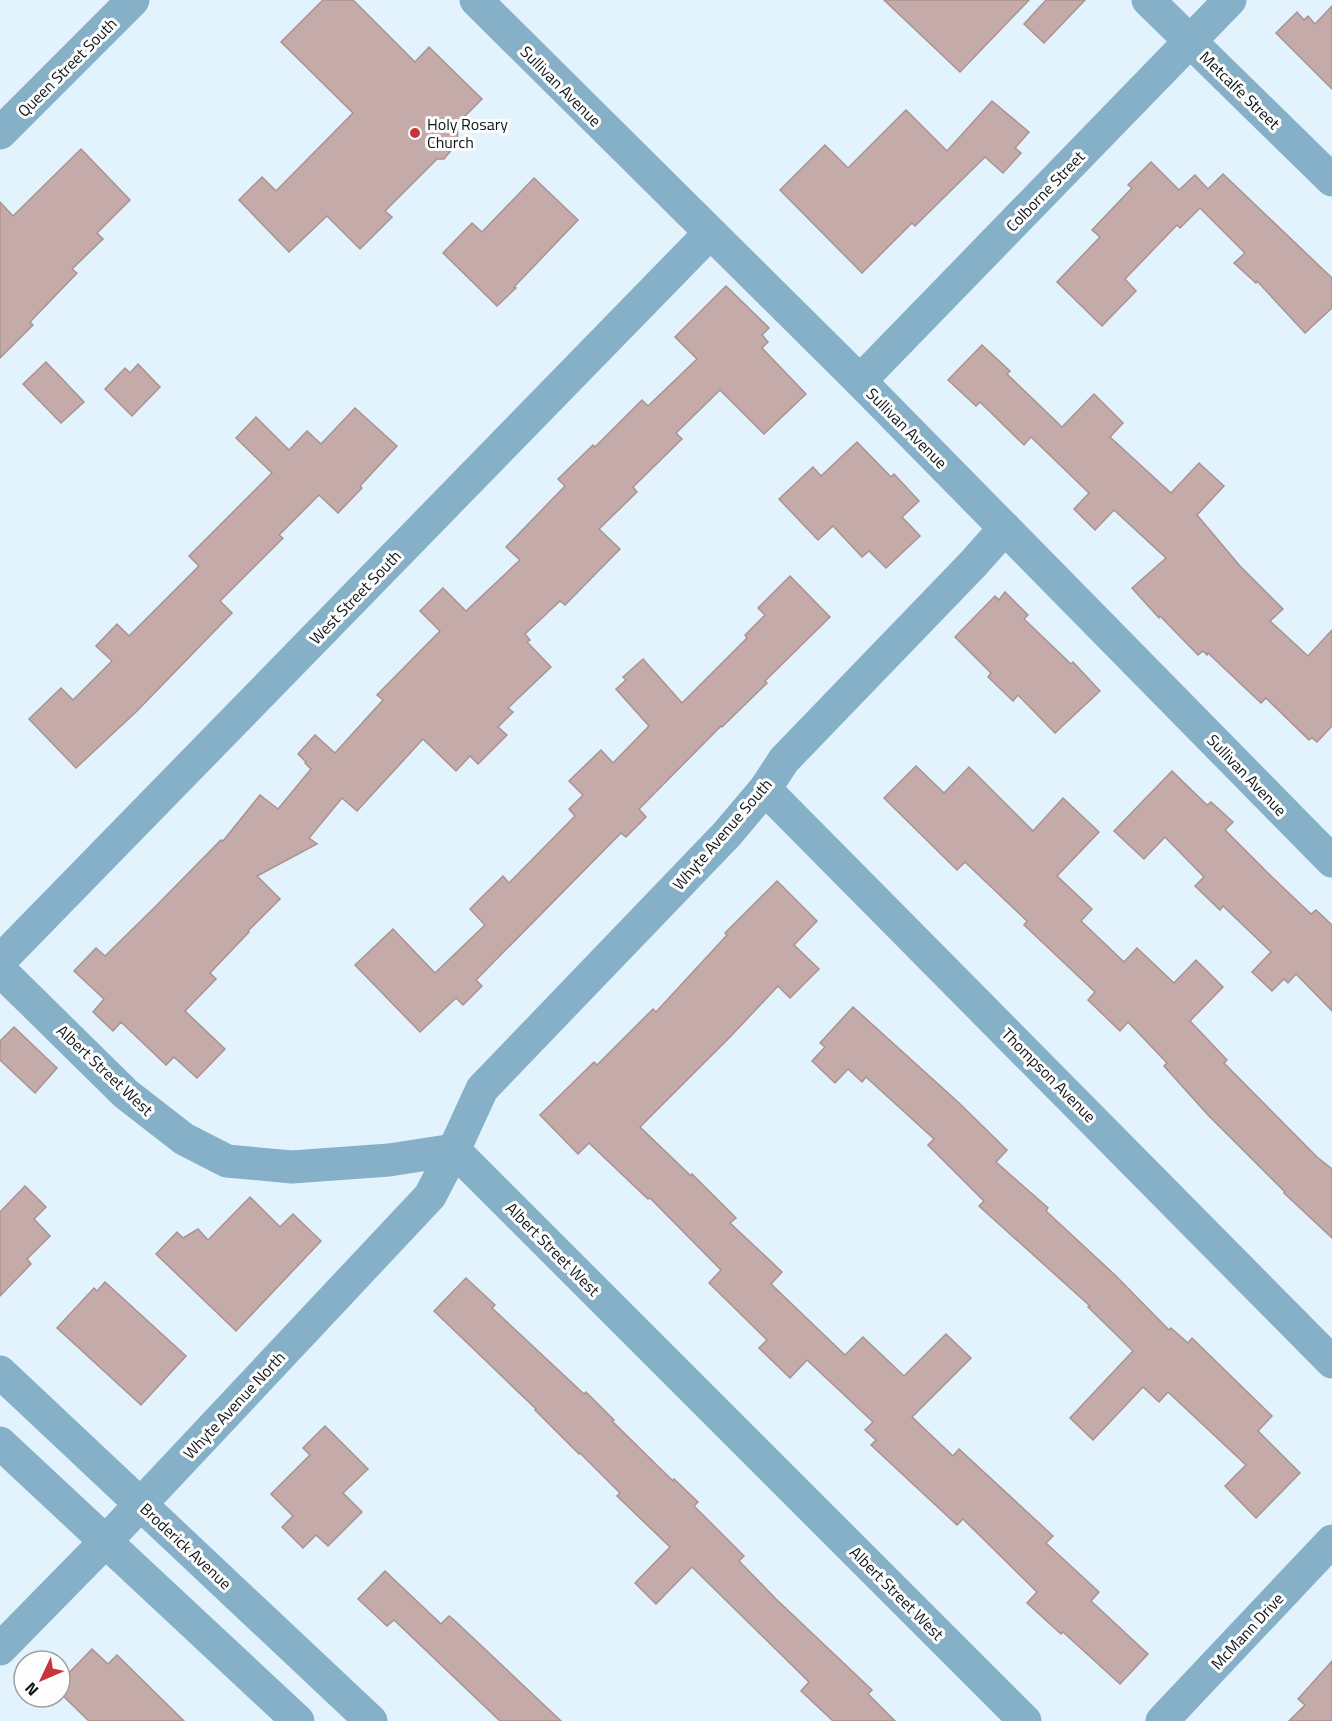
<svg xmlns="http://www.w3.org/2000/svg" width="1332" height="1721" font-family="'Titillium Web',sans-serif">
	<rect width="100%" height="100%" fill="#e2f3fe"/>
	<g fill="#c4aba9" stroke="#aa9290" stroke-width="1.5">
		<polygon points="323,0 353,0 415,62 429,47 482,99 457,124 458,142 444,159 437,159 385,211 392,217 360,249 327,216 289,252 239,200 262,177 276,191 353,113 281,42"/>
		<polygon points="884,0 1029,0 960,72"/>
		<polygon points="1046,0 1085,0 1044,43 1024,24"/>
		<polygon points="1332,6 1332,89 1276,33 1297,12 1304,20 1308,16 1315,24"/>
		<polygon points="992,101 1029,132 1015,148 1021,153 1003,173 985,157 915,226 912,223 862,273 780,190 825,145 848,168 906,110 947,151"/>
		<polygon points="81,149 130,200 97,233 103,239 72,269 77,273 30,322 33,325 0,358 0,202 13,216"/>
		<polygon points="1151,162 1179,190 1195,175 1208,189 1223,174 1332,278 1332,308 1305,333 1257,281 1256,283 1234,263 1245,253 1200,208 1180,228 1177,225 1125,279 1136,291 1102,326 1057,282 1100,237 1092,230 1132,188 1128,185"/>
		<polygon points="534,178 578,220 514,287 516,288 497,306 443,253 472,223 482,232"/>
		<polygon points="726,286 769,328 762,335 768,342 762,348 806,394 764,434 720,390 676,433 682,439 633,487 637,492 599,529 620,549 565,605 560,601 525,634 530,640 527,642 551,667 508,708 513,712 498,727 507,735 478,764 470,756 456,771 423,739 357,811 342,798 309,838 317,844 257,876 280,899 248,931 249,932 210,973 216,979 185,1011 225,1049 197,1078 174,1057 166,1065 121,1022 113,1031 93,1012 104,999 74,971 96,948 105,956 154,908 221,840 223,841 260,795 278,809 311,769 305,763 306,762 298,754 315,735 335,753 383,700 377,695 440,631 420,611 443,588 466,611 520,560 506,547 565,486 558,479 593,445 595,447 642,400 648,406 697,359 675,337"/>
		<polygon points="982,345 1010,371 1007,374 1062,427 1094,394 1123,423 1110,437 1171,493 1199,463 1224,486 1197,515 1240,566 1283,609 1270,621 1308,656 1332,630 1332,726 1317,742 1312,738 1309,740 1266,698 1261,703 1208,653 1207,655 1203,651 1198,655 1160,616 1159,618 1132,588 1166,558 1114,510 1095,530 1074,509 1089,493 1031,437 1024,445 980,402 976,406 948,380"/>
		<polygon points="46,362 84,402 61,423 23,384"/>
		<polygon points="138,364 160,387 132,416 105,389 125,368 130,373"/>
		<polygon points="355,408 397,446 360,486 362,488 338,513 319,495 279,535 283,538 220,601 232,613 137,711 76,768 29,719 61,688 73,700 112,661 96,646 117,624 129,636 199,566 189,556 272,473 236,438 256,417 289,450 307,431 321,444"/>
		<polygon points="857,442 891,477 894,474 919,501 902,517 920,536 886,568 869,551 862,557 833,526 818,540 779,499 813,467 821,476"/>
		<polygon points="790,576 830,617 765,681 767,683 722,727 721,726 639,809 646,817 626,837 621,833 476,980 482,986 463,1005 456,998 420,1032 355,965 393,929 435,973 485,925 470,909 503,876 509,883 575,816 569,809 583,795 569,781 601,750 613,763 649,726 616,689 626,680 623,677 643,659 682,703 747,638 745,635 765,615 758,608"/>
		<polygon points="1005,592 1028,615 1024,619 1071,664 1073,662 1100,691 1055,733 1018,695 1013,701 988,677 991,673 955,637 995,596 999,600"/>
		<polygon points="916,766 944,793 969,767 1033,831 1063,798 1099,832 1057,876 1092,909 1081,921 1124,962 1137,948 1174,983 1196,960 1223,987 1190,1021 1227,1060 1224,1063 1317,1157 1332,1169 1332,1238 1284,1193 1285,1192 1208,1115 1164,1066 1167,1063 1128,1022 1120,1031 1088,1000 1095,992 1024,925 1027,921 965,862 957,870 884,798"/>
		<polygon points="1172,771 1207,805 1211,802 1233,822 1225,830 1272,877 1311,914 1316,910 1332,925 1332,1011 1296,974 1288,983 1284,979 1272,991 1252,972 1271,952 1223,906 1220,910 1195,886 1204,877 1165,837 1144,859 1114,831"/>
		<polygon points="777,881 817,921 794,945 819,969 790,998 778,986 732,1035 640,1127 691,1176 692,1174 736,1218 730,1223 782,1272 771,1284 845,1355 863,1337 904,1376 946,1334 971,1358 912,1417 953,1456 959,1449 1053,1536 1046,1543 1099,1592 1091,1601 1148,1654 1120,1684 1063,1632 1061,1634 1027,1603 1037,1592 963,1519 957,1525 871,1445 876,1440 865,1430 873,1422 807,1360 790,1378 759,1348 767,1340 709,1283 721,1270 650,1198 648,1199 589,1143 578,1154 540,1115 594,1062 597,1065 653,1009 656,1012 727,935 725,933"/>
		<polygon points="853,1007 958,1102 1007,1150 996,1162 1048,1208 1046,1211 1116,1276 1169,1330 1171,1328 1188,1343 1192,1338 1272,1416 1258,1431 1300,1473 1256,1518 1225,1486 1246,1465 1168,1392 1159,1402 1143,1387 1093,1440 1070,1418 1133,1351 1088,1307 1090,1306 979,1206 984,1201 928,1145 934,1139 866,1077 862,1082 848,1069 835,1083 812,1061 825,1047 820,1043"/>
		<polygon points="14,1027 57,1068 35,1093 0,1060 0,1041"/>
		<polygon points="25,1186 46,1207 34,1219 50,1236 27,1259 31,1264 0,1296 0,1212"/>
		<polygon points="250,1197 280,1227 293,1214 321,1241 236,1331 156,1254 177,1232 183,1238 198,1229 208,1240"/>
		<polygon points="466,1278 495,1305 492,1308 584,1394 586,1392 614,1420 612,1421 673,1481 674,1479 698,1502 694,1506 744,1556 739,1561 776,1599 872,1690 868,1694 895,1721 833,1721 801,1691 809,1682 692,1567 656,1604 635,1583 670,1547 617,1496 620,1493 580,1453 579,1454 535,1410 536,1409 434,1311"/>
		<polygon points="105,1282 186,1356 141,1405 57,1328 94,1288 97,1291"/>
		<polygon points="325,1426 368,1469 343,1493 362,1512 328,1546 316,1535 303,1548 282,1527 293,1516 271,1494 310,1455 303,1448"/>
		<polygon points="385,1571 441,1624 449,1616 453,1619 561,1721 500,1721 394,1620 387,1626 358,1599"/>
		<polygon points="92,1649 108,1664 117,1655 184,1721 89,1721 60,1693 60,1682"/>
		<polygon points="1332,1661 1332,1721 1289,1721 1305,1705 1298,1699"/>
	</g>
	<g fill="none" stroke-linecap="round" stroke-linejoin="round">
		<g stroke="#86b0c8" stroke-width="33">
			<polyline points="476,0 860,381 1332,861"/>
			<polyline points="1148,0 1332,180"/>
			<polyline points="0,133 133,0"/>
			<polyline points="860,381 1230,0"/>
			<polyline points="765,789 1332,1362"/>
			<polyline points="0,961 710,233"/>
			<polyline points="0,970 126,1094 184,1139 227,1161 292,1167 389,1160 454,1150"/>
			<polyline points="454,1150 1025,1721"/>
			<polyline points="0,1372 371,1721"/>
			<polyline points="0,1443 298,1721"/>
			<polyline points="0,1649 106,1541 430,1196 454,1150 482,1089 727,834 765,789 784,760 973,564 1005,528"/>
			<polyline points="1162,1721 1332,1541"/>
		</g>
	</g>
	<circle fill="#c5353a" stroke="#fdfdfd" stroke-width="2" cx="415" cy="133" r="6"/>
	<g text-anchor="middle" stroke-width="6" stroke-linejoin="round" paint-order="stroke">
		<g font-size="16" fill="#0e1519" stroke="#fdfdfd">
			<text transform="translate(67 67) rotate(-45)" y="6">Queen Street South</text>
			<text transform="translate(561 86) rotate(45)" y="6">Sullivan Avenue</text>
			<text transform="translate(1240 90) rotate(44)" y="6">Metcalfe Street</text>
			<text transform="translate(1045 191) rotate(-46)" y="6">Colborne Street</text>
			<text transform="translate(907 428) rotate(45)" y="6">Sullivan Avenue</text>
			<text transform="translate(355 597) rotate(-46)" y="6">West Street South</text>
			<text transform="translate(1247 775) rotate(46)" y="6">Sullivan Avenue</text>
			<text transform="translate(722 834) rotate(-49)" y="6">Whyte Avenue South</text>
			<text transform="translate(105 1070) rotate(43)" y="6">Albert Street West</text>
			<text transform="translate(1049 1075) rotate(45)" y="6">Thompson Avenue</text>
			<text transform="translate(553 1249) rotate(45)" y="6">Albert Street West</text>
			<text transform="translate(234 1405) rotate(-47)" y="6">Whyte Avenue North</text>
			<text transform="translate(186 1546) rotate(43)" y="6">Broderick Avenue</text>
			<text transform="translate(897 1593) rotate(45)" y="6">Albert Street West</text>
			<text transform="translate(1247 1631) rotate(-47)" y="6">McMann Drive</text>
		</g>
		<g font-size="16" fill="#0e1519" stroke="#fdfdfd" text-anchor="start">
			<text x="427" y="130">Holy Rosary<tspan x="427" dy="18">Church</tspan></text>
		</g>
	</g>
	<g transform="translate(42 1679) rotate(226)"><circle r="28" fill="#fdfdfd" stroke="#9da0a2" stroke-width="1.5"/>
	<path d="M0-4.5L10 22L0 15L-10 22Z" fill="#c5353a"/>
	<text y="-9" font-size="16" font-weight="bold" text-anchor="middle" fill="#0e1519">N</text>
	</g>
</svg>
